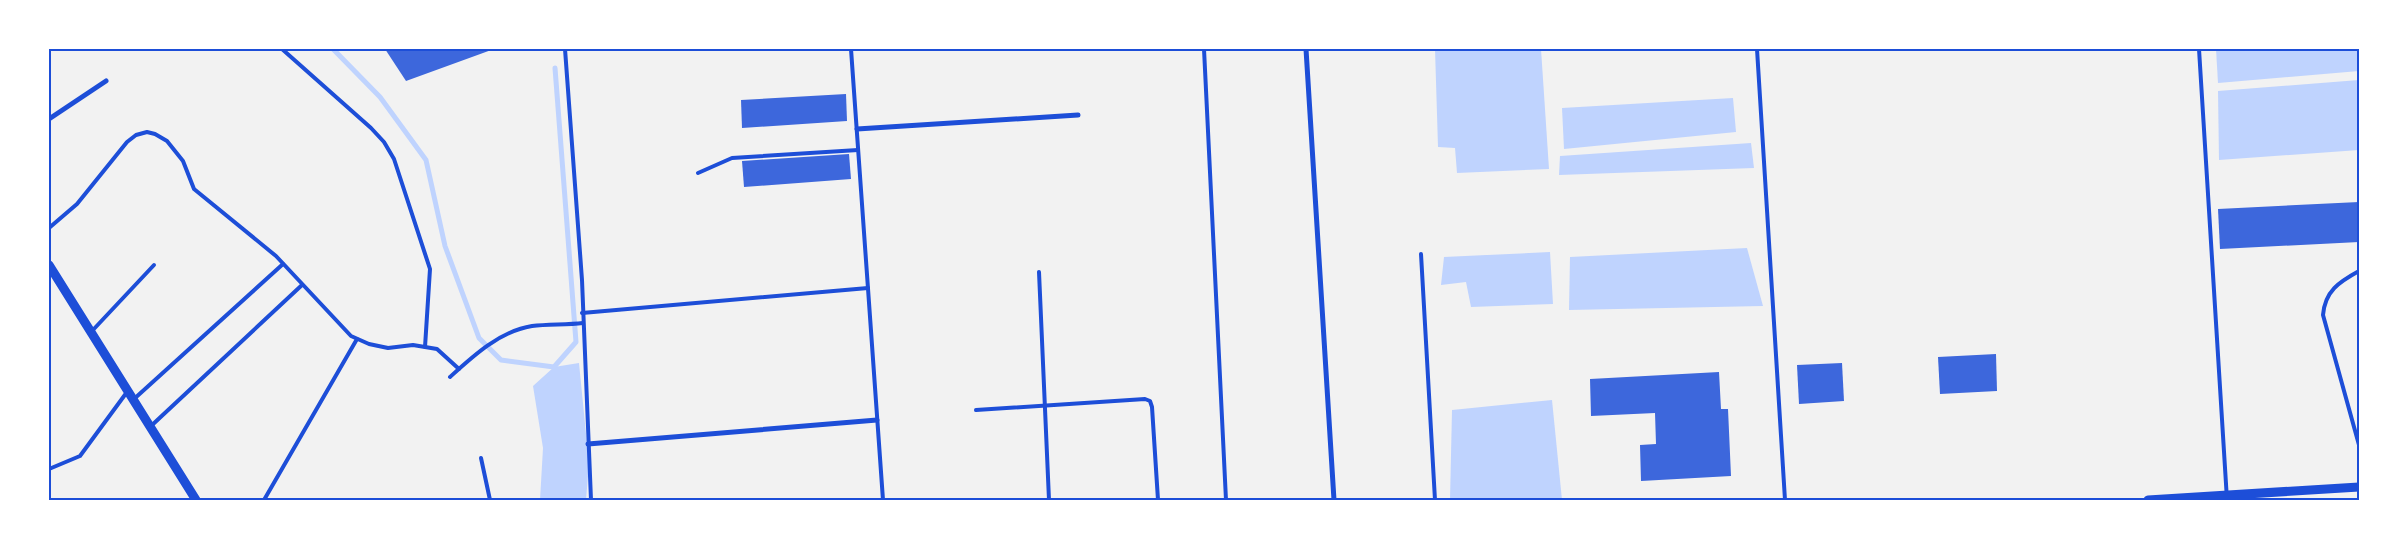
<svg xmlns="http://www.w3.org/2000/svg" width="2408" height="549" font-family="'Golos Text',sans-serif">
	<rect width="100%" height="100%" fill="#f2f2f2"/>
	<g fill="#bfd3fe">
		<polygon points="1435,49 1541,49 1549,169 1457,173 1455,148 1438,147"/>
		<polygon points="2216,49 2359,49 2359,71 2218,83"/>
		<polygon points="2359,80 2359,150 2219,160 2218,91"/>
		<polygon points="1733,98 1736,132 1564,149 1562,108"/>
		<polygon points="1751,143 1754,168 1559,175 1560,156"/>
		<polygon points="1747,248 1763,306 1569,310 1570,257"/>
		<polygon points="1550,252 1553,304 1471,307 1466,282 1441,285 1444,257"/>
		<polygon points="579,363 589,464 586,500 540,500 543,448 533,386 554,367"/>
		<polygon points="1552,400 1562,500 1450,500 1452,410"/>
	</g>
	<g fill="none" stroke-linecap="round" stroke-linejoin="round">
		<polyline stroke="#bfd3fe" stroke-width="5" points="333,49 380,97 426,160 445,246 479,338 501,360 554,367 576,342 555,68"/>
	</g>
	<g fill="#3d67dc">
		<polygon points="385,49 494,49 406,81"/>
		<polygon points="846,94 847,121 742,128 741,100"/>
		<polygon points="849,154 851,179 744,187 742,161"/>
		<polygon points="2359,202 2359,242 2220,249 2218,209"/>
		<polygon points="1996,354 1997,391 1940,394 1938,357"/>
		<polygon points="1842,363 1844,401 1799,404 1797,365"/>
		<polygon points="1719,372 1721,409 1728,409 1731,476 1641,481 1640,445 1656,444 1655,413 1591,416 1590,379"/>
	</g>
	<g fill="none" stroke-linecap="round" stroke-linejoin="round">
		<g stroke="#1d4ed8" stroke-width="4">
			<polyline points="282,49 371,128 384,142 394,159 430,269 425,347"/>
			<polyline points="565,49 582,280 591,500"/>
			<polyline points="851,49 883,500"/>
			<polyline points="1204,49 1226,500"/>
			<polyline points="1757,49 1785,500"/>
			<polyline points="2199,49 2227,500"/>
			<polyline points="698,173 732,158 858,150"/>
			<polyline points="49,228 77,204 127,142 136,135 147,132 155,134 167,141 183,161 194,189 276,256 351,336 369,344 388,348 413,345 437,349 459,369"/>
			<polyline points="1421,254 1435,500"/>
			<path d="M2359 271C2339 282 2325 291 2323 315L2359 445"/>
			<polyline points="1039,272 1049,500"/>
			<polyline points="582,313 868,288"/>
			<polyline points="92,331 154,265"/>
			<path d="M450 377C473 356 500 331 532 326 549 324 566 325 583 323"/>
			<polyline points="134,399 283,264"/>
			<polyline points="976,410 1145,399 1150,401 1152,407 1158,500"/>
			<polyline points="151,426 302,285"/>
			<polyline points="481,458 490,500"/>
			<polyline points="49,469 80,456 127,392"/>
			<polyline points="264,500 357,339"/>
		</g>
		<g stroke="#1d4ed8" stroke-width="5">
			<polyline points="1306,49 1334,500"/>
			<polyline points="49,119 106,81"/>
			<polyline points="857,129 1078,115"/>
			<polyline points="588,444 877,420"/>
		</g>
		<g stroke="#1d4ed8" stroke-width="9">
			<polyline points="49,265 196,500"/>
			<polyline points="2148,500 2359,487"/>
		</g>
	</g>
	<rect width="2408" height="549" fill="none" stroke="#ffffff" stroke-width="100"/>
	<rect x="50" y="50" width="2308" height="449" fill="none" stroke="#1d4ed8" stroke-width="2"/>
</svg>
